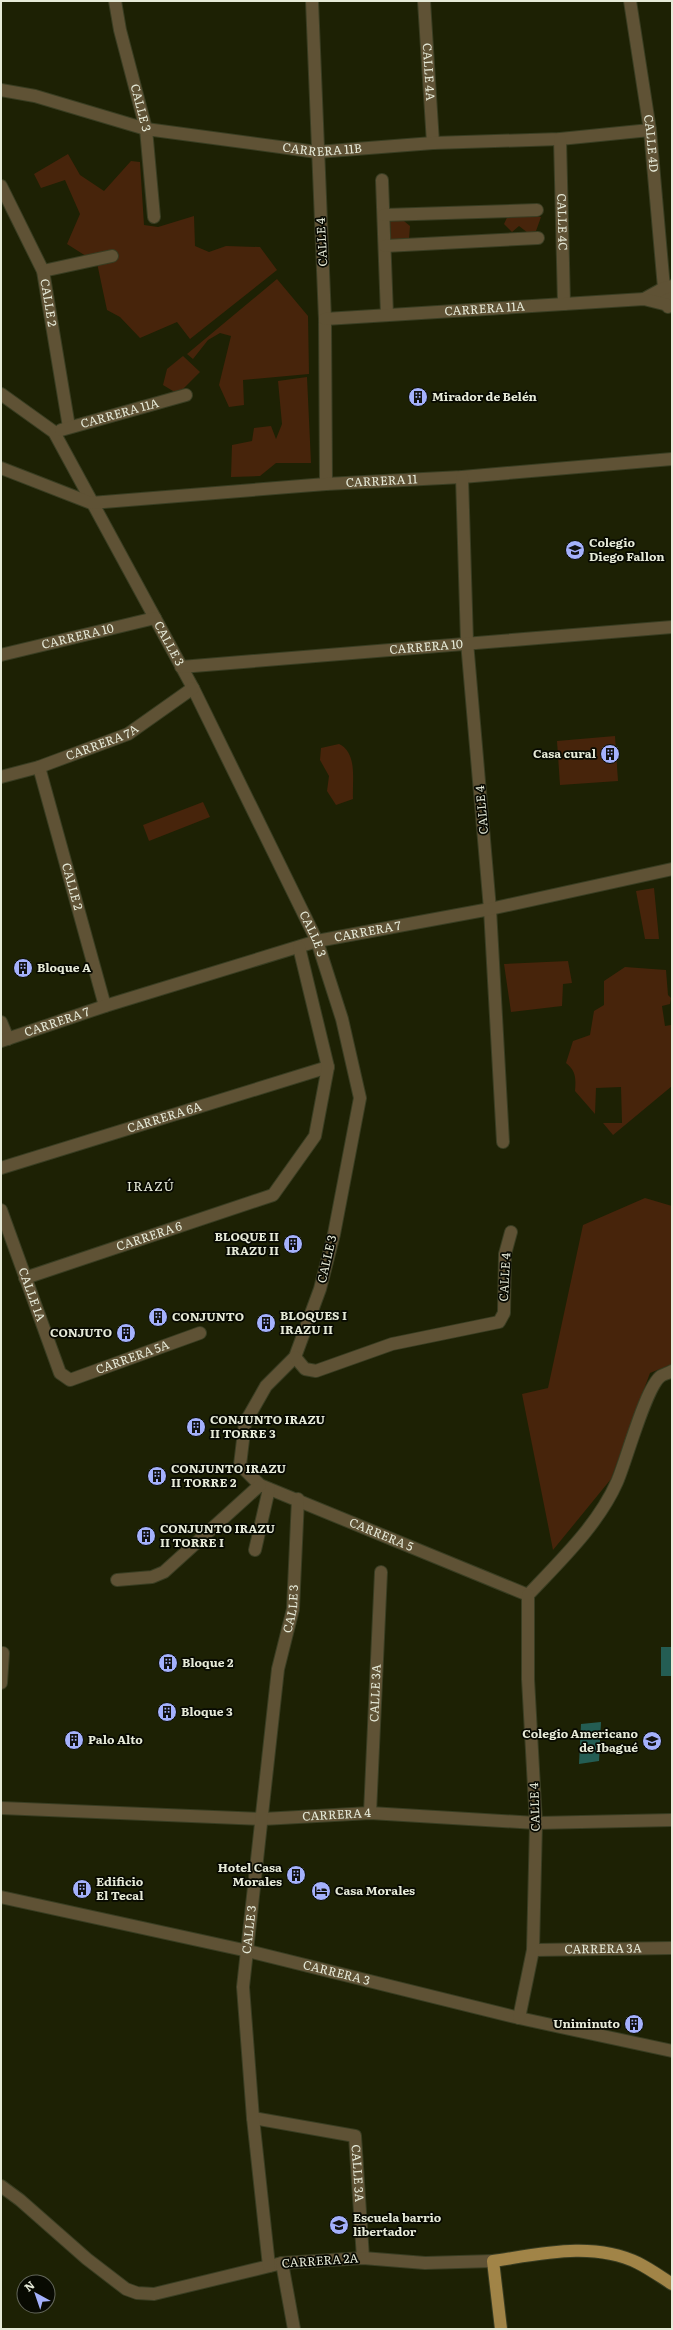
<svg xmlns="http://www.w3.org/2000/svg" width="673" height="2330" font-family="Literata,serif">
	<rect width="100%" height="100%" fill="#1d2104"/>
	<g fill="#47240b">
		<polygon points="68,154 80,175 104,191 131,161 140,162 144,225 158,227 194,216 195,246 209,252 226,246 260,247 277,270 190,339 177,322 140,338 120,317 107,310 97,263 67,244 80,214 65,180 41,188 34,174"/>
		<polygon points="510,211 541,217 536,231 528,233 519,226 512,232 504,224"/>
		<polygon points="398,216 410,226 409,239 391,239 390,220"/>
		<polygon points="277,279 308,316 309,374 243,380 244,405 229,407 219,385 231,336 220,333 208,340 193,359 187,354"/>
		<polygon points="183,356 200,372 178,394 163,385 167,369"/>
		<polygon points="307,377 311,463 276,463 260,476 231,477 232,445 252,441 254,428 271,426 276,439 282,424 278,381"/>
		<polygon points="615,736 618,781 560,785 557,741"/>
		<path d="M339 744C358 753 352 781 353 799L336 805 327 791 329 776 320 760 321 748Z"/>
		<polygon points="203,802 210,817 149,841 143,825"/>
		<polygon points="654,888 659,939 645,939 636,891"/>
		<polygon points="568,961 572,983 563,984 562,1006 511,1012 504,964"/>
		<path d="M625 967 666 970 668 995 671 998 670 1004 662 1006 665 1026 671 1025 672 1030V1086L613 1135 603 1123H622L621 1087 596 1088 595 1114 575 1091C576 1078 576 1071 566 1063L573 1041 590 1035 594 1011 604 1005V981Z"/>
		<polygon points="645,1198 672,1206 672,1364 650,1373 611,1479 553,1550 522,1394 548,1388 583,1225"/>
	</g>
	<g fill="#245d53">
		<rect x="661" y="1647" width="11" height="29"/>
		<polygon points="601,1722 599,1761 579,1764 581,1724"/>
	</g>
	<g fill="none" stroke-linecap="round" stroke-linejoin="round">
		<defs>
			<g id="minor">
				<path id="s1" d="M115 1 120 30 146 129 154 217"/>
				<polyline points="312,1 325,319 326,484"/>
				<path id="s2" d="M424 1 433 143"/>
				<path id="s3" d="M630 1 650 130 664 288 668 307"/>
				<path id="s4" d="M1 90 35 96 146 129 317 152 433 143 560 139 650 130"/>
				<path id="s5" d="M560 139 564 304"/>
				<polyline points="382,180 387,315"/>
				<path id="s6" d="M1 186 43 271 69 427"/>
				<polyline points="384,215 537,210"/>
				<polyline points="385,246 538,238"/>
				<polyline points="43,271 112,256"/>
				<polyline points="644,299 664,288 672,286"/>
				<path id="s7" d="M325 319 644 299 672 306"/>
				<path id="s8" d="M1 394 54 432 193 688 317 941 342 1019 360 1098 334 1234 320 1289 295 1357 266 1386 245 1423 240 1465 260 1485 528 1595"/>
				<path id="s9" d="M61 430 186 395"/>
				<path id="s10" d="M1 468 91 503 326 484 462 477 672 459"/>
				<polyline points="462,477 467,642 490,909 503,1142"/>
				<path id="s11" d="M1 655 155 618"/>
				<path id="s12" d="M181 667 672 627"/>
				<path id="s13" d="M39 767 105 1006"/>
				<path id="s14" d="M1 777 39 767 128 734 193 688"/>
				<polyline points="1,1022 8,1039"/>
				<path id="s15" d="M1 1041 105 1006 317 941 490 909 672 869"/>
				<path id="s16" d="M1 1168 328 1067"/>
				<path id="s17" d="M1 1210 60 1373 70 1380 200 1333"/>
				<path id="s18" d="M25 1278 273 1195 315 1136 328 1067 299 947"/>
				<polyline points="295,1357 305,1369 316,1371 392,1344 499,1322 504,1313 505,1254 511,1232"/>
				<polyline points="255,1550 269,1489"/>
				<polyline points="117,1580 152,1577 164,1572 260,1485"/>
				<path d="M528 1595C560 1561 598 1525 617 1482 626 1462 646 1386 661 1376 664 1374 669 1373 672 1371"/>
				<polyline points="1,1683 3,1653"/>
				<path id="s19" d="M1 1808 263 1819 370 1813 536 1823 672 1820"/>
				<path id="s20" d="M370 1813 381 1572"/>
				<path id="s21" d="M1 1897 248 1951 519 2018 672 2051"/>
				<path id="s22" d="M533 1950 672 1948"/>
				<polyline points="519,2018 533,1950 536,1823 528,1679 528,1595"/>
				<path id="s23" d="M253 2118 355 2136 363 2258"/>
				<polyline points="1,2186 20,2200 87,2259 126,2289 137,2293 154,2294 282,2263 363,2258 425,2263 493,2261"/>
				<polyline points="282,2263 294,2329"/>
				<path id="s24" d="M269 2266 253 2118 243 1987 278 1669 293 1609 298 1499"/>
			</g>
			<path id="major" d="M501 2329 493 2261C540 2254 593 2241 638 2263 650 2269 661 2277 672 2284"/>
		</defs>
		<use href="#minor" stroke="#393d22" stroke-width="14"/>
		<use href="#major" stroke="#393d22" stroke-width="14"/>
		<use href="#minor" stroke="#5f5235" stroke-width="12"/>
		<use href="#major" stroke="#a18447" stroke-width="12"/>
	</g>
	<defs>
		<symbol id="building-disc" viewBox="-11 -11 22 22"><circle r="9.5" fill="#a4b1fc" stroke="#080a02"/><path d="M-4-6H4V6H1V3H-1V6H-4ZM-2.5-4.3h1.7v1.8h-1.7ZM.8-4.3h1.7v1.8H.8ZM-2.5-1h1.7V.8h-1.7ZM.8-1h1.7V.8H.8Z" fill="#111"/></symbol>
		<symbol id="school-disc" viewBox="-11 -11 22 22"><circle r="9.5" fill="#a4b1fc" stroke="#080a02"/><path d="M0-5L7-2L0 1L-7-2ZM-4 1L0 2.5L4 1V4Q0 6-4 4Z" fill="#111"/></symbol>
		<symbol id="hotel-disc" viewBox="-11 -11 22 22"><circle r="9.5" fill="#a4b1fc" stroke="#080a02"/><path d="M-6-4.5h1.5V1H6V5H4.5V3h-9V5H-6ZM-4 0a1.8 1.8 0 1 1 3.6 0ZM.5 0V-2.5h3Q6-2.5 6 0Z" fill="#111"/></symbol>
	</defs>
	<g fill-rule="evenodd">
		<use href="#building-disc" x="407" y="386" width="22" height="22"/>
		<use href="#school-disc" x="564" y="539" width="22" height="22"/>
		<use href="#building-disc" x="599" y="743" width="22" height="22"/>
		<use href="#building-disc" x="12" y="957" width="22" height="22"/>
		<use href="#building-disc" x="282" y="1233" width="22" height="22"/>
		<use href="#building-disc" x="147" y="1306" width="22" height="22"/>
		<use href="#building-disc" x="255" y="1312" width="22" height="22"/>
		<use href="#building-disc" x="115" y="1322" width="22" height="22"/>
		<use href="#building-disc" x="185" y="1416" width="22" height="22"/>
		<use href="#building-disc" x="146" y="1465" width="22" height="22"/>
		<use href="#building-disc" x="135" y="1525" width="22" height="22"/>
		<use href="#building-disc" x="157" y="1652" width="22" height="22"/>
		<use href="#building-disc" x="156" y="1701" width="22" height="22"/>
		<use href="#building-disc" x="63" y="1729" width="22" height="22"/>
		<use href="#school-disc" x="641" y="1730" width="22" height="22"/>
		<use href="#building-disc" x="285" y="1864" width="22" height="22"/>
		<use href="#building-disc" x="71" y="1878" width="22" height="22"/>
		<use href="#hotel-disc" x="310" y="1880" width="22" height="22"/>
		<use href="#building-disc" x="623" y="2013" width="22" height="22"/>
		<use href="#school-disc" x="328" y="2214" width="22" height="22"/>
	</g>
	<g text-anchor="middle" stroke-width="3.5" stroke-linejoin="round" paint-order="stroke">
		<g font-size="12" fill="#e6ead8" stroke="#080a02">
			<text dy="4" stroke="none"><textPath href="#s2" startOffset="71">CALLE 4A</textPath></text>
			<text dy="4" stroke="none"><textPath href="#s1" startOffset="110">CALLE 3</textPath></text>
			<text dy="4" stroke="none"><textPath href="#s3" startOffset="144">CALLE 4D</textPath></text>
			<text dy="4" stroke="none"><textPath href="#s4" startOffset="328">CARRERA 11B</textPath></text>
			<text dy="4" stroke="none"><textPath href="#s5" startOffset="83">CALLE 4C</textPath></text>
			<text transform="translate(322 242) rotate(-93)" y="4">CALLE 4</text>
			<text dy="4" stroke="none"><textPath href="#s6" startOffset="127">CALLE 2</textPath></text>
			<text dy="4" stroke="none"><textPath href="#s7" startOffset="160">CARRERA 11A</textPath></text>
			<text dy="4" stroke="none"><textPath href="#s9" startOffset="61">CARRERA 11A</textPath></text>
			<text dy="4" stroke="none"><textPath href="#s10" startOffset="388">CARRERA 11</textPath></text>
			<text dy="4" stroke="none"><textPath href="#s11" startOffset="79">CARRERA 10</textPath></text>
			<text dy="4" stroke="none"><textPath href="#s8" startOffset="306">CALLE 3</textPath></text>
			<text dy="4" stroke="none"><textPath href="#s12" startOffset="246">CARRERA 10</textPath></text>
			<text dy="4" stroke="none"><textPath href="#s14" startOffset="107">CARRERA 7A</textPath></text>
			<text transform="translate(482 810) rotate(-95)" y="4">CALLE 4</text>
			<text dy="4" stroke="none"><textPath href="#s13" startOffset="124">CALLE 2</textPath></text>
			<text dy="4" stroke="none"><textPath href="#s15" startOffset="383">CARRERA 7</textPath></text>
			<text dy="4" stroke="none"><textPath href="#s8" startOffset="630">CALLE 3</textPath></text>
			<text dy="4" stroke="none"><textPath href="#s15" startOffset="59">CARRERA 7</textPath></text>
			<text dy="4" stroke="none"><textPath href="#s16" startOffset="171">CARRERA 6A</textPath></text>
			<text dy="4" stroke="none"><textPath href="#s18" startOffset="131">CARRERA 6</textPath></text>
			<text transform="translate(327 1259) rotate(-77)" y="4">CALLE 3</text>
			<text transform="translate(505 1277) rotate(-87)" y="4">CALLE 4</text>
			<text dy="4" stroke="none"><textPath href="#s17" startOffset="90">CALLE 1A</textPath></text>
			<text dy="4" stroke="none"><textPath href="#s17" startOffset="252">CARRERA 5A</textPath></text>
			<text dy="4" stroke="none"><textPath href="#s8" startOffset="1354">CARRERA 5</textPath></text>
			<text dy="4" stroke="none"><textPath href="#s24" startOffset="662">CALLE 3</textPath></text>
			<text dy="4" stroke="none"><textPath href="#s20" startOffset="120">CALLE 3A</textPath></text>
			<text transform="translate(535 1807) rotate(-92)" y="4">CALLE 4</text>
			<text dy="4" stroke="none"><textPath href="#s19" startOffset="336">CARRERA 4</textPath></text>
			<text dy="4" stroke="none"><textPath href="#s24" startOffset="338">CALLE 3</textPath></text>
			<text dy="4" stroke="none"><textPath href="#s22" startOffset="70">CARRERA 3A</textPath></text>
			<text dy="4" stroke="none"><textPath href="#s21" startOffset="344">CARRERA 3</textPath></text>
			<text dy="4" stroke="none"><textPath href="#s23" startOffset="141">CALLE 3A</textPath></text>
			<text transform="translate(320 2261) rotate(-4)" y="4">CARRERA 2A</text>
		</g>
		<g font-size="12" font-weight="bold" fill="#e6ead8" stroke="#080a02" text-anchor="start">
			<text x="432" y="401">Mirador de Belén</text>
			<text x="589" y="547">Colegio<tspan x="589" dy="14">Diego Fallon</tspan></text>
			<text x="596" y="758" text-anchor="end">Casa cural</text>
			<text x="37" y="972">Bloque A</text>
			<text x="279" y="1241" text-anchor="end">BLOQUE II<tspan x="279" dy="14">IRAZU II</tspan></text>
			<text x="280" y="1320">BLOQUES I<tspan x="280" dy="14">IRAZU II</tspan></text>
			<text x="172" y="1321">CONJUNTO</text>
			<text x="112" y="1337" text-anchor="end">CONJUTO</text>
			<text x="210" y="1424">CONJUNTO IRAZU<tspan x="210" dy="14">II TORRE 3</tspan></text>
			<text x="171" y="1473">CONJUNTO IRAZU<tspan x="171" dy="14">II TORRE 2</tspan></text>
			<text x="160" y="1533">CONJUNTO IRAZU<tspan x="160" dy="14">II TORRE I</tspan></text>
			<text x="182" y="1667">Bloque 2</text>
			<text x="181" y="1716">Bloque 3</text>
			<text x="638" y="1738" text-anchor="end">Colegio Americano<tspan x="638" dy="14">de Ibagué</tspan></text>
			<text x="88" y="1744">Palo Alto</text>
			<text x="282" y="1872" text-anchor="end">Hotel Casa<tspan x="282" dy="14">Morales</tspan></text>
			<text x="96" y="1886">Edificio<tspan x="96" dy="14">El Tecal</tspan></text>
			<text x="335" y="1895">Casa Morales</text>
			<text x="620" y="2028" text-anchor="end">Uniminuto</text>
			<text x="353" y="2222">Escuela barrio<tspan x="353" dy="14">libertador</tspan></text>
		</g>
		<g font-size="13" letter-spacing="1" fill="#e6ead8" stroke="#080a02">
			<text x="151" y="1191">IRAZÚ</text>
		</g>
	</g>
	<rect width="673" height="2330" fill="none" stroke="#e6ead8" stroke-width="4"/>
	<g transform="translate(36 2294) rotate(320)"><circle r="19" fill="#080a02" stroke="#616458"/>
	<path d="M0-3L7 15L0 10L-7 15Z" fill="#a4b1fc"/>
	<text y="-6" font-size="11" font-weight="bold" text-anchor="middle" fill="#e6ead8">N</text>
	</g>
</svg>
